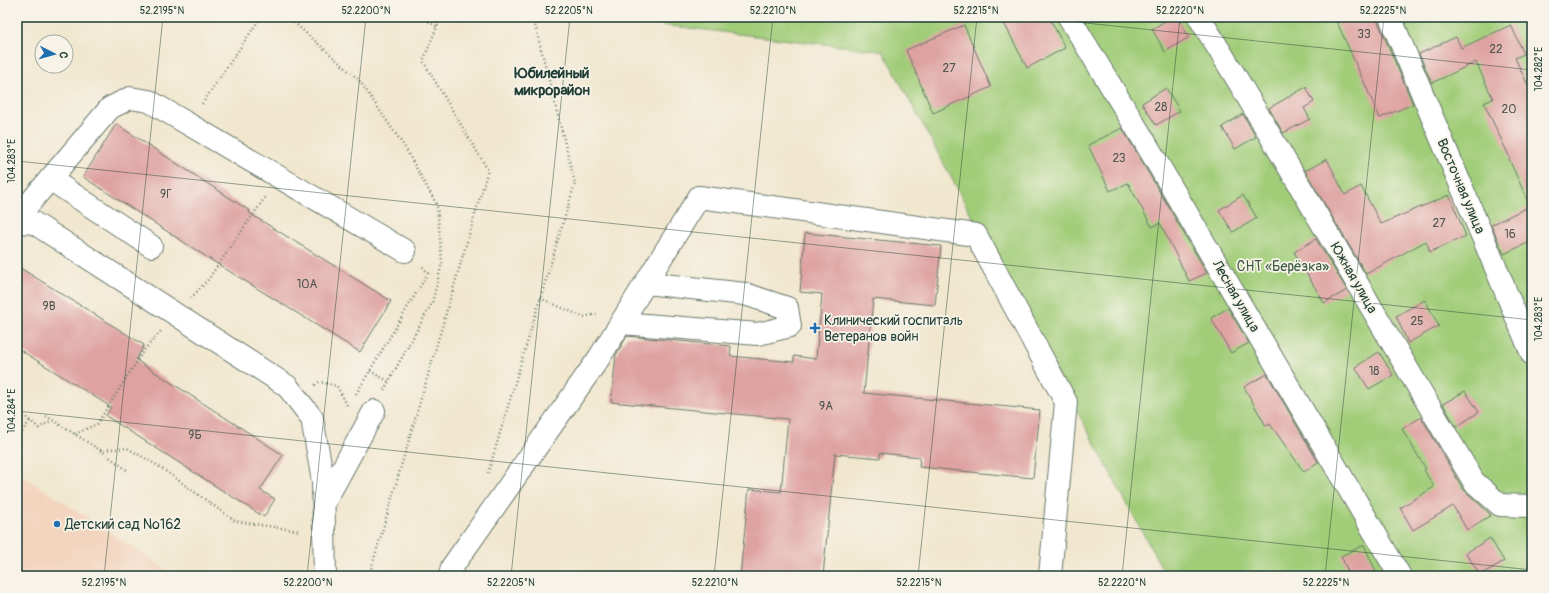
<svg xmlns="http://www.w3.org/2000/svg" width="1549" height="593" viewBox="0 0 1549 593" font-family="Pangolin,sans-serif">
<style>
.built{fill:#f3d4be}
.green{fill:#a1cd79;stroke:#608556}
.building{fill:#dea2a0}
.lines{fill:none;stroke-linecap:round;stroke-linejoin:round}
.minor-casing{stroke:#68786a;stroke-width:24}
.path{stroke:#68786a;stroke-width:2.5;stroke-dasharray:1 3;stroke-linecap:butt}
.minor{stroke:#fff;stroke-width:22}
.ticks{fill:none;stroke:#1f3d34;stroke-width:1;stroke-opacity:0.45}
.poi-dot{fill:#1f6fb2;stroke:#f7f3e8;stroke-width:1.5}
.labels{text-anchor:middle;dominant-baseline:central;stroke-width:3.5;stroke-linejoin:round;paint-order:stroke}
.number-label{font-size:12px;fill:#4f564f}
.street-label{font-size:14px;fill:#1f3d34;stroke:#f7f3e8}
.park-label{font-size:14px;fill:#395a42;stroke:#f7f3e8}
.poi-label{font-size:14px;fill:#1f3d34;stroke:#f7f3e8;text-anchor:start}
.neighbourhood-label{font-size:15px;font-weight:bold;fill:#1f3d34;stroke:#f7f3e8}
.neatline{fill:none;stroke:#1f3d34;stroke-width:1.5}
.ticks-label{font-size:10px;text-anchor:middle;fill:#1f3d34}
</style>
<rect width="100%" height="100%" fill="#f7f3e8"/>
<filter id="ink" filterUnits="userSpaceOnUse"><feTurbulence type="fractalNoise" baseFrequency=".025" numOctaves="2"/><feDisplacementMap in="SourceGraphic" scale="8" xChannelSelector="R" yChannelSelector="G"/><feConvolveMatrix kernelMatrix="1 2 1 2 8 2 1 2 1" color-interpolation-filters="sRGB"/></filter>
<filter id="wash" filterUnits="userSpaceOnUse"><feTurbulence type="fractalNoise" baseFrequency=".012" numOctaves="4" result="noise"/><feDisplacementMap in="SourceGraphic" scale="16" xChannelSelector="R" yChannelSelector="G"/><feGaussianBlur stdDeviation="0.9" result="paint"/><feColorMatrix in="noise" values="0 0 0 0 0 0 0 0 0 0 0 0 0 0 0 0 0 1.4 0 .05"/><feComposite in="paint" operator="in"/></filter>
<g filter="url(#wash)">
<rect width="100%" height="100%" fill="#f1e7cf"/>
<polygon class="built" points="17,472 177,576 17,576"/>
<polygon class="green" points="662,17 1532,17 1532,576 1166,576 883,51 662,25"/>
<g id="blocks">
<g class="building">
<polygon points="1001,17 1049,17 1065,48 1027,68"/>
<polygon points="1172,17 1177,17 1189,37 1165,52 1152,29"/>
<polygon points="1347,17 1378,17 1378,22 1413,104 1380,118 1337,22"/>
<polygon points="964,25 991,87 933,113 906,50"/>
<polygon points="1511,25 1524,54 1515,58 1532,94 1532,241 1504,254 1491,225 1530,206 1509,159 1510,158 1484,103 1493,99 1476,62 1432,83 1419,54 1456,37 1461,48"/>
<polygon points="1306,87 1314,102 1304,108 1310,119 1283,133 1269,108"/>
<polygon points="1166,88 1180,111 1156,125 1142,103"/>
<polygon points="1243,114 1256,137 1235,149 1222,127"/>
<polygon points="116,124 250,211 249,213 391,301 360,352 216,263 83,177"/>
<polygon points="1122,128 1134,148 1207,273 1189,281 1160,223 1152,227 1128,183 1110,191 1088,145"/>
<polygon points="1327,159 1345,195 1361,186 1381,224 1449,195 1466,236 1430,252 1426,241 1366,274 1305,171"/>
<polygon points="1243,195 1257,218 1233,232 1219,210"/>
<polygon points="805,233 941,246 935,305 873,299 864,393 1040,410 1033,478 919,467 920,457 880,453 880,458 835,454 823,576 740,576 749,489 781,492 788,419 611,402 616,355 627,336 731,346 730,356 794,362 794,356 816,359 822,294 800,292"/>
<polygon points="1316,239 1347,290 1324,303 1294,252"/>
<polygon points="17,266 144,345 136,360 283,455 260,490 275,499 264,517 106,416 111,407 17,348"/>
<polygon points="1425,300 1439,326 1408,343 1396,316"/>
<polygon points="1228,308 1249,343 1231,353 1211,318"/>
<polygon points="1379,352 1393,375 1369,389 1355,367"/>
<polygon points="1267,374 1318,462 1304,472 1270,424 1266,426 1244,387"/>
<polygon points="1465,391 1479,412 1456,427 1443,404"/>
<polygon points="1421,417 1463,489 1491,515 1467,530 1453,506 1413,530 1400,508 1434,487 1424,470 1426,469 1402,429"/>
<polygon points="1490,538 1504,561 1480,575 1466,553"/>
<polygon points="1364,545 1378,576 1350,576 1341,556"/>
</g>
</g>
</g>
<g filter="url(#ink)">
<use href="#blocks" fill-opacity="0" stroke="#68786a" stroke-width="1"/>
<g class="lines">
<defs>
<g id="minor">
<polyline points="1069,17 1145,142 1400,576"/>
<polyline points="1199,17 1237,79 1474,482 1500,505 1532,506"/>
<polyline points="1390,17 1532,354"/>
<polyline points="50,179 151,246"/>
<polyline points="17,218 110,108 130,98 149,101 405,251"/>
<polyline points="17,222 34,223 287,386 312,418 323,481 325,576"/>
<polyline points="621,323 758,334 790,326 787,308 745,294 646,283"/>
<polyline points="324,503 374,411"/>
<polyline points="450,576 452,567 599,358 699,197 976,235 1066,402 1050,576"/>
</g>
</defs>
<use href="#minor" class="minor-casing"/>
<g class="path">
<polyline points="288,17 359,80 404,146 437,205 442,263 432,303 384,390"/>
<polyline points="422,17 437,27"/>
<polyline points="202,104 261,17"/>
<polyline points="191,298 207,281 266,196"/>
<polyline points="540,298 583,317 598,314"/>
<polyline points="370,371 388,381"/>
<polyline points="315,385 319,382 337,386 348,407"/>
<polyline points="356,394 428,273 422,266"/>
<polyline points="23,415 39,428 52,420"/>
<polyline points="46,416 100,450 128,471"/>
<polyline points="75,434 97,424 144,350 161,331"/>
<polyline points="17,438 30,421"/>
<polyline points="100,450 127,448 157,465 235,521 300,531"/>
<polyline points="488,473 575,183 533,17"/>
<polyline points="369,576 488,170 423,61 441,17"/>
</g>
<use href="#minor" class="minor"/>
</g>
</g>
<path class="ticks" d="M1029,17L1532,70M17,161L1532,320M17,411L1532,570M104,576L163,17M307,576L366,17M511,576L570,17M714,576L773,17M918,576L977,17M1122,576L1180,17M1325,576L1384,17M1529,576L1532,545"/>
<g class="poi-dot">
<path d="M813 322h4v4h4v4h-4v4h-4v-4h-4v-4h4z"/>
<circle cx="57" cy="524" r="4"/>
</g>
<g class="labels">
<g class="number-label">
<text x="1364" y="34">33</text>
<text x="1496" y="49">22</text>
<text x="949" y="68">27</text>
<text x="1161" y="107">28</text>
<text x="1509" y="109">20</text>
<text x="1119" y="158">23</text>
<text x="166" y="194">9Г</text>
<text x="1439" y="223">27</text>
<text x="1510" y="234">16</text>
<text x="307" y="284">10А</text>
<text x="49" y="306">9В</text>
<text x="1417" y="321">25</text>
<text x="1374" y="371">18</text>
<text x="826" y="406">9А</text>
<text x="195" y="435">9Б</text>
</g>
<g class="street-label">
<text transform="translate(1461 186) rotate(67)">Восточная улица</text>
<text transform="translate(1354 278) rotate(60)">Южная улица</text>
<text transform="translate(1236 296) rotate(60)">Лесная улица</text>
</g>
<g class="park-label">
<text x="1283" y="266">СНТ «Берёзка»</text>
</g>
<g class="poi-label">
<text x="824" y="320">Клинический госпиталь<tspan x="824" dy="16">Ветеранов войн</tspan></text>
<text x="65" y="524">Детский сад №162</text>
</g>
<g class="neighbourhood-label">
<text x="552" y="73">Юбилейный<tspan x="552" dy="17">микрорайон</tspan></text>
</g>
</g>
<rect width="1549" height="593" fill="none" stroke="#f7f3e8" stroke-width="44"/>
<g transform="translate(54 54) rotate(96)"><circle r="19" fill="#f7f3e8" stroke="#a1aaa0"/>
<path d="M0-3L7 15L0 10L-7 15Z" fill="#1f6fb2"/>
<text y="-6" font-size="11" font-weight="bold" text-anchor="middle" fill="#1f3d34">С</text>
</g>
<rect x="22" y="22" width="1505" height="549" class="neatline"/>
<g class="ticks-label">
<text x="162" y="14">52.2195°N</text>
<text x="366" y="14">52.2200°N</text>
<text x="569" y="14">52.2205°N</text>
<text x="773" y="14">52.2210°N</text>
<text x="976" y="14">52.2215°N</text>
<text x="1180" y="14">52.2220°N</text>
<text x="1383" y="14">52.2225°N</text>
<text transform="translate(1538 69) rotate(-90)" y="4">104.282°E</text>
<text transform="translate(11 161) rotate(-90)" y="4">104.283°E</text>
<text transform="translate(1538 319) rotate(-90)" y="4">104.283°E</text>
<text transform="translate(11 411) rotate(-90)" y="4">104.284°E</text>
<text x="104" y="586">52.2195°N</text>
<text x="308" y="586">52.2200°N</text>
<text x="511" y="586">52.2205°N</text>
<text x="715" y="586">52.2210°N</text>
<text x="919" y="586">52.2215°N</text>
<text x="1122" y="586">52.2220°N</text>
<text x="1326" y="586">52.2225°N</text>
</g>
</svg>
